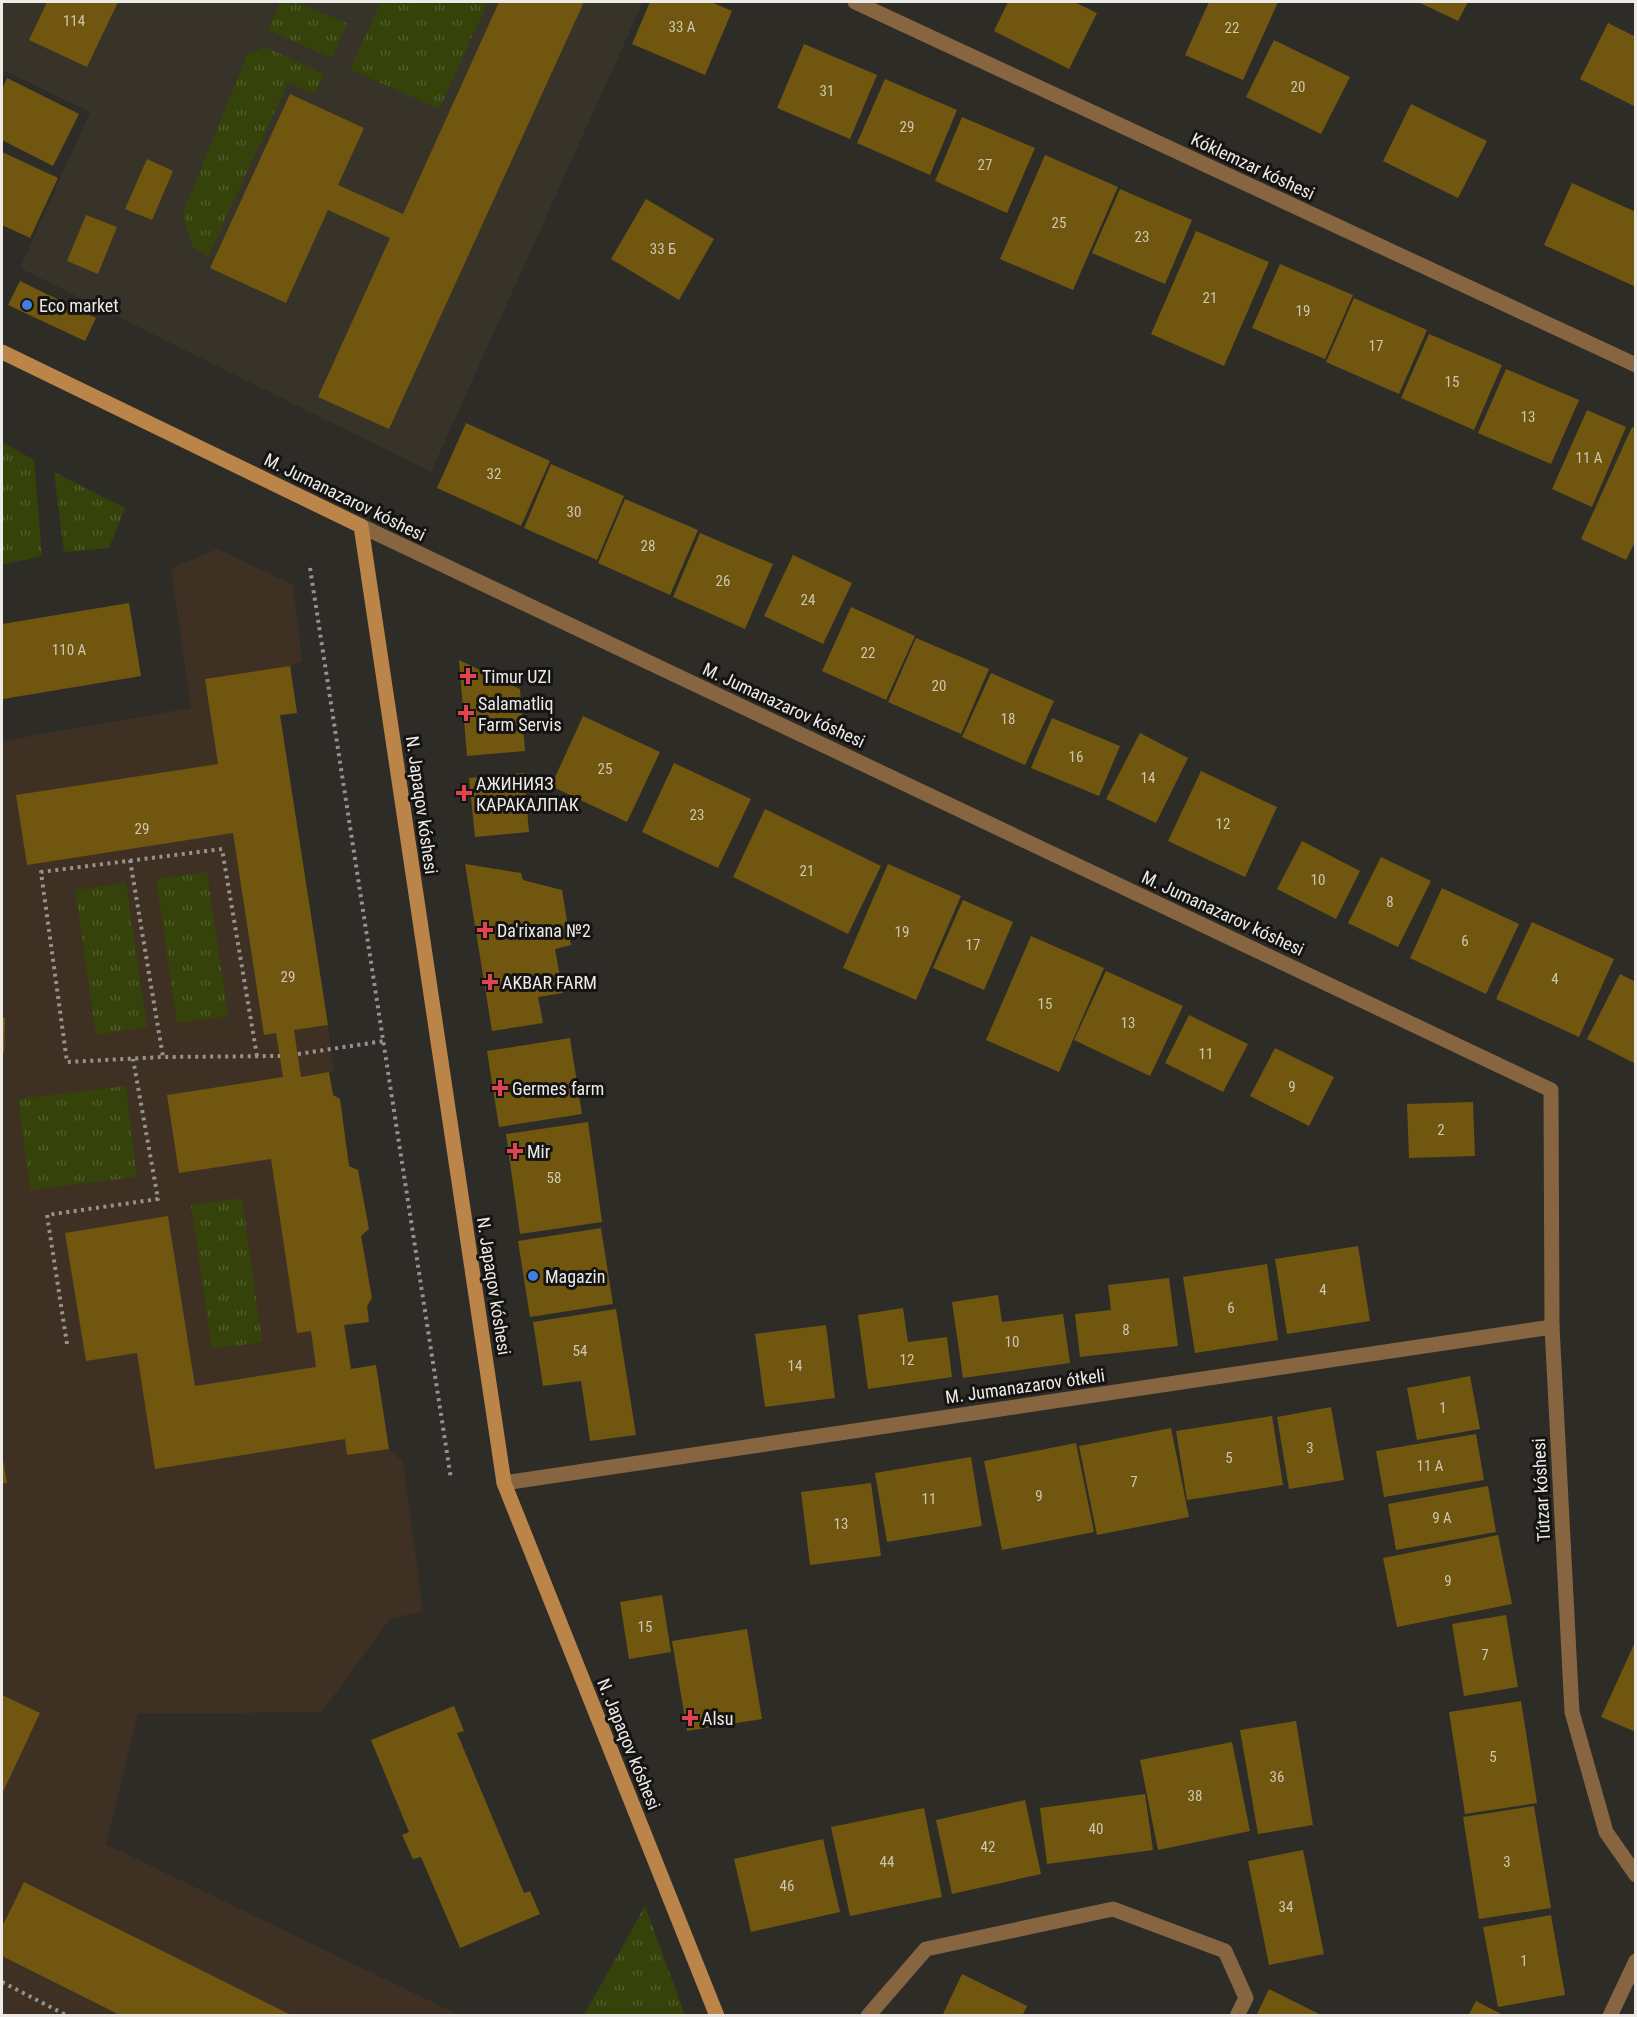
<svg xmlns="http://www.w3.org/2000/svg" width="1637" height="2017" viewBox="0 0 1637 2017" font-family="'Roboto Condensed',sans-serif">
<style>
.built{fill:#373328}
.medical{fill:#3e3023}
.grass{fill:url(#grass-tufts)}
.building{fill:#70560f}
.lines{fill:none;stroke-linecap:round;stroke-linejoin:round}
.path{stroke:#95938f;stroke-width:4;stroke-dasharray:3 4.5;stroke-linecap:butt}
.street{stroke:#876541;stroke-width:15}
.secondary{stroke:#bb8449;stroke-width:15}
.shop-dot{fill:#3f7fe0;stroke:#151412;stroke-width:2}
.health-dot{fill:#e0444e;stroke:#151412;stroke-width:2}
.labels{text-anchor:middle;dominant-baseline:central;stroke-width:6;stroke-linejoin:round;paint-order:stroke}
.number-label{font-size:15px;fill:#cdc6b2}
.street-label{font-size:18px;fill:#ecebe8;stroke:#151412}
.poi-label{font-size:18px;fill:#ecebe8;stroke:#151412;text-anchor:start}
</style>
<defs>
<pattern id="grass-tufts" width="24" height="20" patternUnits="userSpaceOnUse" patternTransform="scale(1.5)"><rect width="24" height="20" fill="#35420a"/><path d="M3 7l-1-3M5 7V3M7 7l1-3M15 17l-1-3M17 17v-4M19 17l1-3" fill="none" stroke="#525d2e"/></pattern>
</defs>
<rect width="100%" height="100%" fill="#2e2c27"/>
<polygon class="built" points="2,2 643,2 431,472 20,268 90,112 5,71 2,78"/>
<polygon class="medical" points="218,549 293,585 302,661 290,666 297,713 280,716 328,1025 334,1072 329,1072 333,1095 340,1099 349,1166 369,1229 361,1236 372,1298 367,1306 369,1322 345,1326 351,1369 376,1365 389,1449 403,1462 423,1611 390,1619 322,1712 138,1714 106,1844 459,2015 2,2016 2,741 191,708 171,568"/>
<g class="grass">
<polygon points="280,2 295,2 347,23 332,58 268,30"/>
<polygon points="381,2 488,2 439,109 350,69"/>
<polygon points="265,47 324,74 315,94 288,83 208,257 192,246 183,213 247,55"/>
<polygon points="2,442 34,460 42,556 2,565"/>
<polygon points="54,472 125,508 109,548 64,552"/>
<polygon points="207,872 228,1016 177,1023 156,879"/>
<polygon points="126,883 147,1027 96,1035 75,890"/>
<polygon points="126,1086 137,1177 30,1190 18,1099"/>
<polygon points="242,1198 262,1342 212,1349 191,1205"/>
<polygon points="645,1906 685,2015 584,2015"/>
</g>
<g class="building">
<polygon points="47,2 118,2 87,67 29,40"/>
<polygon points="499,2 584,2 389,429 318,397 390,238 328,210 286,303 210,268 290,94 364,128 338,185 403,214"/>
<polygon points="650,2 711,2 732,11 705,75 632,44"/>
<polygon points="1008,2 1074,2 1097,13 1069,69 994,31"/>
<polygon points="1209,2 1278,2 1243,80 1185,55"/>
<polygon points="1418,2 1468,2 1458,21"/>
<polygon points="1608,23 1636,37 1636,107 1580,79"/>
<polygon points="1274,40 1350,77 1321,134 1246,97"/>
<polygon points="804,44 877,75 850,139 777,108"/>
<polygon points="7,78 79,114 53,166 2,140 2,90"/>
<polygon points="885,79 957,110 930,175 857,143"/>
<polygon points="1411,104 1487,141 1458,198 1383,161"/>
<polygon points="962,117 1035,148 1007,213 935,181"/>
<polygon points="2,152 58,178 30,238 2,225"/>
<polygon points="1045,155 1118,187 1073,290 1000,259"/>
<polygon points="147,159 173,171 152,220 125,209"/>
<polygon points="1572,183 1636,212 1636,287 1544,245"/>
<polygon points="1120,189 1192,220 1165,284 1092,253"/>
<polygon points="646,199 714,239 679,300 611,259"/>
<polygon points="86,215 117,227 98,274 67,261"/>
<polygon points="1196,231 1269,262 1224,366 1151,334"/>
<polygon points="1280,264 1353,295 1325,359 1252,328"/>
<polygon points="20,281 96,318 85,341 8,305"/>
<polygon points="1354,298 1427,330 1399,394 1326,362"/>
<polygon points="1429,334 1502,365 1474,430 1401,398"/>
<polygon points="1506,369 1579,400 1551,464 1478,433"/>
<polygon points="1587,410 1626,427 1592,507 1552,489"/>
<polygon points="466,423 550,461 521,526 437,488"/>
<polygon points="1632,427 1636,429 1636,540 1626,560 1581,539"/>
<polygon points="551,464 624,496 597,560 524,528"/>
<polygon points="625,499 698,530 670,595 598,563"/>
<polygon points="700,533 773,564 745,629 673,597"/>
<polygon points="793,555 852,583 823,644 764,616"/>
<polygon points="129,603 141,676 3,699 2,624"/>
<polygon points="851,607 915,636 886,700 822,671"/>
<polygon points="916,638 989,669 961,734 888,702"/>
<polygon points="459,660 520,689 525,751 467,756"/>
<polygon points="290,666 297,713 280,715 328,1025 294,1030 301,1077 329,1072 333,1095 340,1099 349,1166 358,1170 369,1229 361,1236 372,1298 367,1306 369,1322 344,1325 351,1369 376,1365 389,1449 347,1455 345,1439 155,1469 137,1353 86,1361 65,1233 168,1216 195,1386 316,1367 311,1331 297,1333 271,1159 179,1173 167,1095 283,1077 276,1033 264,1035 233,833 27,865 16,795 218,764 205,679"/>
<polygon points="991,673 1054,701 1025,765 962,737"/>
<polygon points="583,716 660,752 627,822 551,786"/>
<polygon points="1052,718 1120,746 1099,796 1031,768"/>
<polygon points="1140,733 1188,758 1156,823 1106,799"/>
<polygon points="674,763 751,799 718,868 642,832"/>
<polygon points="1201,771 1277,807 1245,877 1168,841"/>
<polygon points="524,773 529,832 475,837 469,778"/>
<polygon points="765,809 881,866 848,934 733,877"/>
<polygon points="1302,841 1360,871 1336,919 1277,889"/>
<polygon points="1381,857 1431,881 1398,947 1348,923"/>
<polygon points="465,864 521,873 523,880 562,890 571,945 555,949 563,993 538,997 543,1023 492,1031"/>
<polygon points="888,864 961,896 916,1000 843,968"/>
<polygon points="1442,888 1519,924 1486,994 1410,958"/>
<polygon points="963,900 1013,922 984,990 933,968"/>
<polygon points="1532,922 1614,959 1579,1037 1496,999"/>
<polygon points="1031,936 1104,968 1059,1072 986,1040"/>
<polygon points="1106,971 1183,1006 1150,1076 1074,1040"/>
<polygon points="1620,974 1636,982 1636,1064 1587,1039"/>
<polygon points="1189,1015 1248,1044 1223,1092 1165,1063"/>
<polygon points="2,1017 5,1018 4,1053 2,1053"/>
<polygon points="570,1038 582,1114 499,1127 487,1051"/>
<polygon points="1275,1048 1334,1077 1309,1126 1250,1096"/>
<polygon points="1473,1102 1475,1156 1409,1158 1407,1104"/>
<polygon points="588,1122 602,1222 520,1234 506,1134"/>
<polygon points="601,1228 613,1304 530,1317 518,1241"/>
<polygon points="1358,1246 1370,1321 1287,1334 1275,1259"/>
<polygon points="1267,1264 1278,1340 1195,1353 1183,1277"/>
<polygon points="1169,1278 1178,1346 1080,1357 1075,1314 1111,1310 1108,1285"/>
<polygon points="998,1295 1002,1322 1063,1314 1070,1363 963,1378 952,1302"/>
<polygon points="903,1308 908,1342 947,1337 952,1377 868,1389 858,1315"/>
<polygon points="616,1309 636,1435 590,1441 581,1381 543,1386 533,1322"/>
<polygon points="826,1325 835,1398 765,1407 755,1334"/>
<polygon points="1470,1376 1480,1429 1417,1440 1407,1388"/>
<polygon points="1331,1407 1344,1480 1289,1489 1277,1417"/>
<polygon points="1272,1416 1283,1485 1187,1500 1176,1431"/>
<polygon points="1171,1428 1189,1517 1097,1535 1079,1446"/>
<polygon points="1476,1434 1484,1480 1384,1497 1376,1451"/>
<polygon points="1076,1443 1094,1532 1002,1550 984,1461"/>
<polygon points="2,1454 7,1483 2,1484"/>
<polygon points="971,1457 982,1526 887,1542 875,1473"/>
<polygon points="871,1483 881,1556 810,1565 801,1492"/>
<polygon points="1488,1486 1496,1532 1396,1550 1388,1504"/>
<polygon points="1498,1535 1512,1604 1397,1627 1383,1558"/>
<polygon points="662,1595 671,1652 629,1659 620,1602"/>
<polygon points="1506,1615 1518,1687 1464,1696 1452,1624"/>
<polygon points="747,1629 762,1719 687,1731 672,1641"/>
<polygon points="1636,1640 1636,1732 1601,1717"/>
<polygon points="2,1695 40,1713 2,1794"/>
<polygon points="1521,1701 1537,1803 1465,1814 1449,1712"/>
<polygon points="454,1706 464,1731 457,1733 524,1893 530,1891 540,1914 460,1948 421,1857 413,1859 402,1835 409,1832 371,1740"/>
<polygon points="1296,1721 1313,1825 1258,1834 1240,1730"/>
<polygon points="1232,1742 1250,1831 1158,1850 1140,1760"/>
<polygon points="1145,1794 1153,1850 1047,1864 1040,1808"/>
<polygon points="1025,1800 1041,1874 952,1894 936,1820"/>
<polygon points="1534,1806 1551,1908 1479,1919 1463,1817"/>
<polygon points="924,1808 942,1897 850,1916 831,1827"/>
<polygon points="823,1839 840,1912 751,1932 734,1859"/>
<polygon points="1303,1850 1324,1954 1269,1965 1248,1861"/>
<polygon points="24,1882 293,2016 122,2016 2,1956 2,1927"/>
<polygon points="1551,1915 1565,1995 1498,2007 1483,1927"/>
<polygon points="962,1974 1027,2006 1022,2016 942,2016"/>
<polygon points="1269,1989 1323,2016 1256,2016"/>
<polygon points="1476,2001 1505,2016 1468,2016"/>
</g>
<g class="lines">
<g class="path">
<polyline points="310,568 451,1479"/>
<polyline points="130,860 163,1057"/>
<polyline points="298,1054 384,1041"/>
<polyline points="257,1056 222,849 41,872 67,1062 163,1057 280,1056"/>
<polyline points="67,1344 47,1215 158,1199 133,1059"/>
<polyline points="2,1982 68,2016"/>
</g>
<g class="street">
<polyline points="855,2 1636,365"/>
<polyline points="361,526 1551,1090 1552,1327 1572,1712 1606,1832 1636,1875"/>
<polyline points="504,1483 1552,1327"/>
<polyline points="868,2016 926,1949 1113,1909 1225,1951 1246,1998 1237,2016"/>
<polyline points="1610,2016 1636,1961"/>
</g>
<polyline class="secondary" points="2,352 361,526 504,1483 717,2016"/>
</g>
<g class="shop-dot">
<circle cx="27" cy="305" r="6"/>
<circle cx="533" cy="1276" r="6"/>
</g>
<g class="health-dot">
<path d="M465 667h6v6h6v6h-6v6h-6v-6h-6v-6h6z"/>
<path d="M463 704h6v6h6v6h-6v6h-6v-6h-6v-6h6z"/>
<path d="M461 784h6v6h6v6h-6v6h-6v-6h-6v-6h6z"/>
<path d="M482 921h6v6h6v6h-6v6h-6v-6h-6v-6h6z"/>
<path d="M487 973h6v6h6v6h-6v6h-6v-6h-6v-6h6z"/>
<path d="M497 1079h6v6h6v6h-6v6h-6v-6h-6v-6h6z"/>
<path d="M512 1142h6v6h6v6h-6v6h-6v-6h-6v-6h6z"/>
<path d="M687 1709h6v6h6v6h-6v6h-6v-6h-6v-6h6z"/>
</g>
<g class="labels">
<g class="number-label">
<text x="74" y="21">114</text>
<text x="682" y="27">33 А</text>
<text x="1232" y="28">22</text>
<text x="1298" y="87">20</text>
<text x="827" y="91">31</text>
<text x="907" y="127">29</text>
<text x="985" y="165">27</text>
<text x="1059" y="223">25</text>
<text x="1142" y="237">23</text>
<text x="663" y="249">33 Б</text>
<text x="1210" y="298">21</text>
<text x="1303" y="311">19</text>
<text x="1376" y="346">17</text>
<text x="1452" y="382">15</text>
<text x="1528" y="417">13</text>
<text x="1589" y="458">11 А</text>
<text x="494" y="474">32</text>
<text x="574" y="512">30</text>
<text x="648" y="546">28</text>
<text x="723" y="581">26</text>
<text x="808" y="600">24</text>
<text x="69" y="650">110 А</text>
<text x="868" y="653">22</text>
<text x="939" y="686">20</text>
<text x="1008" y="719">18</text>
<text x="1076" y="757">16</text>
<text x="605" y="769">25</text>
<text x="1148" y="778">14</text>
<text x="697" y="815">23</text>
<text x="1223" y="824">12</text>
<text x="142" y="829">29</text>
<text x="807" y="871">21</text>
<text x="1318" y="880">10</text>
<text x="1390" y="902">8</text>
<text x="902" y="932">19</text>
<text x="1465" y="941">6</text>
<text x="973" y="945">17</text>
<text x="288" y="977">29</text>
<text x="1555" y="979">4</text>
<text x="1045" y="1004">15</text>
<text x="1128" y="1023">13</text>
<text x="1206" y="1054">11</text>
<text x="1292" y="1087">9</text>
<text x="1441" y="1130">2</text>
<text x="554" y="1178">58</text>
<text x="1323" y="1290">4</text>
<text x="1231" y="1308">6</text>
<text x="1126" y="1330">8</text>
<text x="1012" y="1342">10</text>
<text x="580" y="1351">54</text>
<text x="907" y="1360">12</text>
<text x="795" y="1366">14</text>
<text x="1443" y="1408">1</text>
<text x="1310" y="1448">3</text>
<text x="1229" y="1458">5</text>
<text x="1430" y="1466">11 А</text>
<text x="1134" y="1482">7</text>
<text x="1039" y="1496">9</text>
<text x="929" y="1499">11</text>
<text x="1442" y="1518">9 А</text>
<text x="841" y="1524">13</text>
<text x="1448" y="1581">9</text>
<text x="645" y="1627">15</text>
<text x="1485" y="1655">7</text>
<text x="1493" y="1757">5</text>
<text x="1277" y="1777">36</text>
<text x="1195" y="1796">38</text>
<text x="1096" y="1829">40</text>
<text x="988" y="1847">42</text>
<text x="887" y="1862">44</text>
<text x="1507" y="1862">3</text>
<text x="787" y="1886">46</text>
<text x="1286" y="1907">34</text>
<text x="1524" y="1961">1</text>
</g>
<g class="street-label">
<text transform="translate(1253 166) rotate(25)">Kóklemzar kóshesi</text>
<text transform="translate(345 497) rotate(26)">M. Jumanazarov kóshesi</text>
<text transform="translate(784 705) rotate(25)">M. Jumanazarov kóshesi</text>
<text transform="translate(422 805) rotate(82)">N. Japaqov kóshesi</text>
<text transform="translate(1223 913) rotate(25)">M. Jumanazarov kóshesi</text>
<text transform="translate(494 1286) rotate(81)">N. Japaqov kóshesi</text>
<text transform="translate(1025 1386) rotate(-8)">M. Jumanazarov ótkeli</text>
<text transform="translate(1541 1490) rotate(-93)">Tútzar kóshesi</text>
<text transform="translate(629 1744) rotate(68)">N. Japaqov kóshesi</text>
</g>
<g class="poi-label">
<text x="39" y="305">Eco market</text>
<text x="482" y="676">Timur UZI</text>
<text x="478" y="703">Salamatliq<tspan x="478" dy="21">Farm Servis</tspan></text>
<text x="476" y="783">АЖИНИЯЗ<tspan x="476" dy="21">КАРАКАЛПАК</tspan></text>
<text x="497" y="930">Da'rixana №2</text>
<text x="502" y="982">AKBAR FARM</text>
<text x="512" y="1088">Germes farm</text>
<text x="527" y="1151">Mir</text>
<text x="545" y="1276">Magazin</text>
<text x="702" y="1718">Alsu</text>
</g>
</g>
<rect width="1637" height="2017" fill="none" stroke="#ecebe8" stroke-width="6"/>
</svg>
